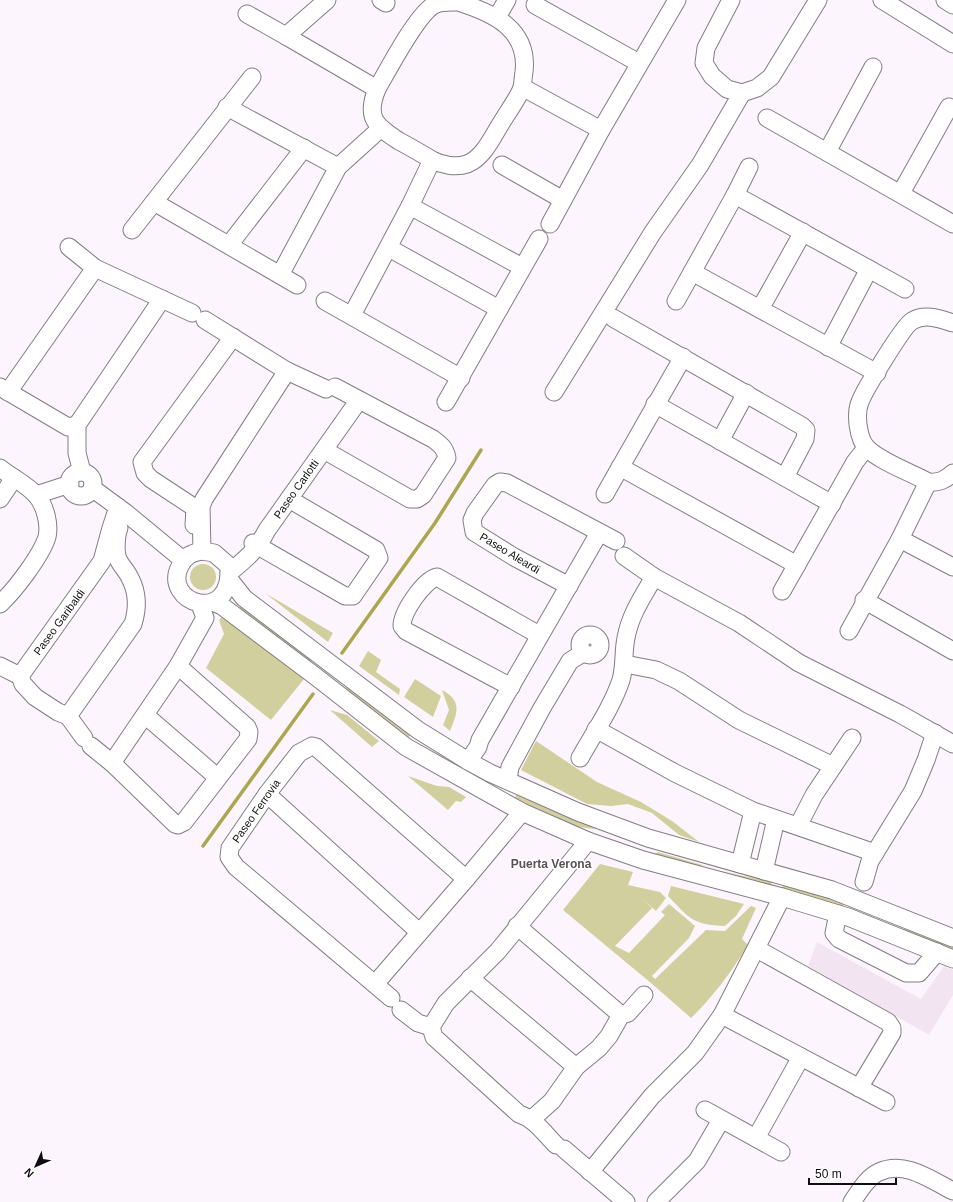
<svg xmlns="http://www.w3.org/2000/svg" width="953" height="1202" viewBox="0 0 953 1202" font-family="Arial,sans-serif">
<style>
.built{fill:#f2e5f1}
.green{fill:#d1cf9d}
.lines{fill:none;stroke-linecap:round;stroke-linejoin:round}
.stream{stroke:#aba64f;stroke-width:3.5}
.minor-casing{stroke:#837c83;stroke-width:19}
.minor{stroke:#fff;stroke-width:17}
.labels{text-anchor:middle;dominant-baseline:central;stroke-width:3;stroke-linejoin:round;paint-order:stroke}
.street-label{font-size:11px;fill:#100d10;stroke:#fff}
.neighbourhood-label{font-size:12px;font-weight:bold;fill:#585157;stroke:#fff}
</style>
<rect width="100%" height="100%" fill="#fdf5fd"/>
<polygon class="built" points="817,942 921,999 944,966 953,970 953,995 929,1035 808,966"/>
<g class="green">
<circle cx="203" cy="577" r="13"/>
<polygon points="265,593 333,633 328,642"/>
<polygon points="243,603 314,658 310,663 238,609"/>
<polygon points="223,616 304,679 271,720 206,668 224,634 219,620"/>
<polygon points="368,651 381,660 376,672 400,689 399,695 359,666"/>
<polygon points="415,679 441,696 433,717 404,697"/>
<polygon points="349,684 415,733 408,737 345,688"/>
<path d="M442,690C463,701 457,714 450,731L443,725L449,710Z"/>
<polygon points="330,710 347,715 379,741 372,747"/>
<polygon points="536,741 597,782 641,802 672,821 699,842 679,835 652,813 628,804 611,806 587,804 521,770"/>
<polygon points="408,776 437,786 449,787 466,797 461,802 456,801 448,810"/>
<polygon points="517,793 596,829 578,827 515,798"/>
<polygon points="658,852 702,865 701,871 650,856"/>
<path d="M600,864L633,872L628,885L660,892L666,898L656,911L640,897L652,908L615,946L629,953L665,915L661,912L669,904L695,926L689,938L652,976L655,979L706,930L725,931L751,906L756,908L742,939L748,945C731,972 714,996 691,1018L651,983L563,910Z"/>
<polygon points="710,869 772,882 770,889 710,874"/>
<polygon points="783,885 845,900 843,908 782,891"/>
<path d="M671,886L744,904L736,916L725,926C693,925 689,918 668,896Z"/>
<polygon points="900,929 920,930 953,946 953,955"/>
</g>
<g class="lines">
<g class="stream">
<polyline points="342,653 435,523 481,450"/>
<polyline points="203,846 313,694"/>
</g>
<defs>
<g id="minor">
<polyline points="381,0 386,3"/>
<polyline points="731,0 706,48 704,63 712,76 727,89 742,93 757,88 771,77 818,0"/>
<polyline points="882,0 953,44"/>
<polyline points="945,0 953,5"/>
<path d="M458,2C493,13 529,29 524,72C523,77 523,83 522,88C517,100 507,113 500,125C492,138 483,158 467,164C456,168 442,165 432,160C421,153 410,147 399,141C376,126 365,118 377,89C388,70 417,14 434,5C441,1 450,2 458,2Z"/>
<polyline points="535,5 639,63"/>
<polyline points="247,14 286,36 327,0"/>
<polyline points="497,17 507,0"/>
<polyline points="286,36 377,89"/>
<polyline points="522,87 601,130"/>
<polyline points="227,107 338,167"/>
<polyline points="767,118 953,224"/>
<polyline points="827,152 873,67"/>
<polyline points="502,165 563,200"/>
<polyline points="749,167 735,195 905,289"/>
<polyline points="901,193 949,107"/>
<polyline points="154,202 297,285"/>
<polyline points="410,206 522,267"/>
<polyline points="550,224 601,130 677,0"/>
<polyline points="132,230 252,77"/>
<polyline points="229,245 304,148"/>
<polyline points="69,247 95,268 192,313"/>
<polyline points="389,248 499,309"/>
<polyline points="692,272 877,373"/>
<polyline points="280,275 338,167 380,129"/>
<polyline points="325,301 461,378"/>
<polyline points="676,301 735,195"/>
<polyline points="760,309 803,232"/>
<polyline points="352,315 410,206 432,160"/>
<polyline points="613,318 802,426 806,430 805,439 785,477"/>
<path d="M953,323C940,319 925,313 912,321C903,326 864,391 860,402C855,414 858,439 867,448C879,461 912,473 928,482C939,483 945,480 953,473"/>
<polyline points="828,347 869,269"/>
<polyline points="287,371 326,389"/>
<polyline points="0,387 68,427 77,425"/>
<polyline points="8,392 95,268"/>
<polyline points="554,392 653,232 700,165 742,93"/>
<polyline points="446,402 539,239"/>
<polyline points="655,404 832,504"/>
<polyline points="720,441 746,393"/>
<path d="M324,450L410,499H417L423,495L447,458C445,448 441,445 433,439L335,387"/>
<polyline points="620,467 797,565"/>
<path d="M0,468C11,477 28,485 37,496C45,506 50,524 47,537C41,556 15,590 0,604"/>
<polyline points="82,472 77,453 77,425 162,299"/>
<circle cx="81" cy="484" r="12"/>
<polyline points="92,488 126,513 183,560"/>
<polyline points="605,494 683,357"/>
<polyline points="36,495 70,484"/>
<polyline points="0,499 14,478"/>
<polyline points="194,525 195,508 151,479 145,473 142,462 233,337"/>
<polyline points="900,539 953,567"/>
<polyline points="253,543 345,596 353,596 379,558 376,550 289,499"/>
<polyline points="202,551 201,507 204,499 287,371 205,320"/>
<path d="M202,551L214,553L229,566C233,627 161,603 180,566C185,556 191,553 202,551Z"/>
<polyline points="624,556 654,577 739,623 799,663 900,714 953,744"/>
<path d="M229,573C247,558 256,551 267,530L359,400"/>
<polyline points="229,579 244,598 418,730 468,761 490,773 578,812 648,838 832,890 953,938"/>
<polyline points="569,586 514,557 474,532 472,520 475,513 495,485 500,482 507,483 616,541"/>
<polyline points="782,591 855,462 866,448"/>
<polyline points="864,600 953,651"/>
<polyline points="213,602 222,606 315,676 406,747 522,812 588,841 643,860 782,897 848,917 953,959"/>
<polyline points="849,631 900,539 928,482"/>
<circle cx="590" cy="645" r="10"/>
<polyline points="625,664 656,670 679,681 739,720 833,766"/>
<polyline points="0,666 20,676"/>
<path d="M511,687L406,631L402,626C402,612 424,580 437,577L539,635"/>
<polyline points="145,715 217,777"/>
<path d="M68,716L133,624C138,608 138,593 130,578C127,571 121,566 118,559C115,552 116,535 119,528"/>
<polyline points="596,729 675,773 753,811 875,853"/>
<polyline points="84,738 68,716 58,712 35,697 23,684 20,676 102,561 111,528 118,507"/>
<polyline points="91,746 112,763 175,824 178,825 184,822 248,739 249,732 247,727 178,666"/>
<path d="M580,758C594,733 612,707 621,680C625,666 623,652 626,638C630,615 643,596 654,577"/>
<polyline points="468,761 478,747 480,740 599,533"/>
<polyline points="112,763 178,666 205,618 200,604"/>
<polyline points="508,780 510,767 542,708 570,661 583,653"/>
<polyline points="267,794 419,932"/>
<polyline points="798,826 814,795 852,738"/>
<polyline points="740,864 753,811"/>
<polyline points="764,871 776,819"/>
<polyline points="864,882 870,861 913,791 926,760 935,733"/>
<polyline points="838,914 834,933 839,939 906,973 919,973 937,952"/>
<polyline points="517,926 621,1015"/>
<polyline points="757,949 888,1022 892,1028 892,1033 859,1088"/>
<polyline points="470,978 576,1067"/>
<polyline points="375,984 466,879 522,812"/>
<polyline points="391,998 236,867 229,857 230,848 267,794 299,753 312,746 316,747 466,879"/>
<polyline points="401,1010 418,1023 431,1027"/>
<polyline points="722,1015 886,1102"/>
<polyline points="431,1027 446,1003 498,951 588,841"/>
<path d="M431,1027L434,1037L519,1114C535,1119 544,1133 556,1145"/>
<polyline points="705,1110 781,1152"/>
<polyline points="532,1119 552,1101 576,1067 599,1048 609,1036 621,1015 628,1013 644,995"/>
<polyline points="756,1138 801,1057"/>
<polyline points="564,1149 626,1202"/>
<polyline points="590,1172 652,1096 695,1053 722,1015 782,897"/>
<polyline points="656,1202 697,1161 721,1120"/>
<path d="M852,1202C859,1192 867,1177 879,1172C905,1160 931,1180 953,1191"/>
</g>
</defs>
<use href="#minor" class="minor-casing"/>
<use href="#minor" class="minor"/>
</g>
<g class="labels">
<g class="street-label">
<text transform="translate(296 489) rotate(-55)">Paseo Carlotti</text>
<text transform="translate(510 553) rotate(31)">Paseo Aleardi</text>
<text transform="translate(59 622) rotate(-54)">Paseo Garibaldi</text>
<text transform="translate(256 811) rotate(-55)">Paseo Ferrovia</text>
</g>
<g class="neighbourhood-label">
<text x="551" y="864">Puerta Verona</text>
</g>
</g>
<g transform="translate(36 1166) rotate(225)" stroke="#ffffff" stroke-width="3" paint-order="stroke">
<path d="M0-3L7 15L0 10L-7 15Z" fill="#100d10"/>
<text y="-6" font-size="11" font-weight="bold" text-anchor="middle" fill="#100d10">N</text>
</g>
<path d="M809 1178v6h87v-6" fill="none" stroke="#100d10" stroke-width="2"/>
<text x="815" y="1178" font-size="12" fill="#100d10" stroke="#ffffff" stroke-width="3" paint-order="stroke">50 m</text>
</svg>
